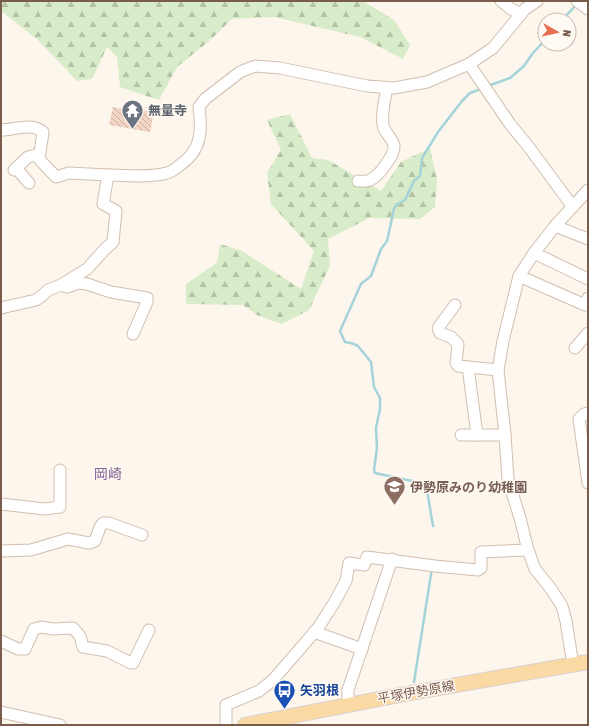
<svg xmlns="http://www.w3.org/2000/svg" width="589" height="726" viewBox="0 0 589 726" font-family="'Asap Condensed','Noto Sans JP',sans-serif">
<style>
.forest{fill:url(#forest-firs)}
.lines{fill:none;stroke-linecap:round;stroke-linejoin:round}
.stream{stroke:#a5d3da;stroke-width:2.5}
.building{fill:url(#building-back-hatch)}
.minor-casing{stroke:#d1beb0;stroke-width:13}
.major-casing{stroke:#dad1cd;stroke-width:16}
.minor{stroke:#fff;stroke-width:11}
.major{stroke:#fbd9a5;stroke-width:14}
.labels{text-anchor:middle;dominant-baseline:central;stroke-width:3;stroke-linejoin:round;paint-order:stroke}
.worship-label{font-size:13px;font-weight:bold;fill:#5b616d;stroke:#fffaf3;text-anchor:start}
.education-label{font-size:13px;font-weight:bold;fill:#785e54;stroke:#fffaf3;text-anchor:start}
.transit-label{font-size:13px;font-weight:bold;fill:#164399;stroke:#fffaf3;text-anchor:start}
.street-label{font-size:13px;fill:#7a5c4d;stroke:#fffaf3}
.neighbourhood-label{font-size:14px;fill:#846695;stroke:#fffaf3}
</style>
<defs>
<pattern id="forest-firs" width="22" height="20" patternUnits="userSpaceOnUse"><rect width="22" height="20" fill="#d8ecc9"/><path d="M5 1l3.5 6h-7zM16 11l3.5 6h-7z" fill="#b4c2a5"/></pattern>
<pattern id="building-back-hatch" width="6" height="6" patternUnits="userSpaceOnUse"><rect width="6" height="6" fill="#f3d5c3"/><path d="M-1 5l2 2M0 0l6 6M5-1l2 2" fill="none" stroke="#cab0a1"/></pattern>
</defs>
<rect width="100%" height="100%" fill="#fdf6ec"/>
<g class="forest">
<polygon points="1,1 363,1 394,20 410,45 403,59 360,37 274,17 232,19 208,42 177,67 159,100 120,87 117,57 107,47 92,79 77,81 38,40 1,11"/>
<polygon points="290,114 312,158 328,160 381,191 401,162 430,148 437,180 435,207 420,219 369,218 328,239 330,266 309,310 282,324 257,315 243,305 186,304 186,284 217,263 220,244 242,251 301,289 314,251 271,204 267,173 281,150 267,120"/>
</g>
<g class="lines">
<g class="stream">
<polyline points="562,20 577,4"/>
<polyline points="488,86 510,78 524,66 533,53 545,40"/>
<polyline points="433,526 426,484 375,473 374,470 377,448 376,428 380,409 380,398 374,387 371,362 358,346 351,343 345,342 340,331 361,284 371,276 381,249 387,241 394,209 397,204 405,200 414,181 420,176 422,158 438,132 462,101 470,93 481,89"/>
<polyline points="414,682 432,568"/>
</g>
</g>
<polygon class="building" points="113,107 141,113 142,110 154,112 150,132 109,125"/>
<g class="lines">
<defs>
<g id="minor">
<polyline points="501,1 511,9 521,14"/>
<polyline points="577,1 588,9"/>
<polyline points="469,64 510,124 528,146 573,207"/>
<path d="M1,130C15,130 31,122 43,132L39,159L56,177L69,173L108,175"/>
<polyline points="16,168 29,183"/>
<polyline points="14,170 28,157 39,154"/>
<path d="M358,181C362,181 367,182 370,180C378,177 395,155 394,146C393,138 384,133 383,125C381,113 385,99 387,88"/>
<polyline points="555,226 588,239"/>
<polyline points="534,253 588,279"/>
<polyline points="519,276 585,305 588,298"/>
<polyline points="63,286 67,287 79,283 87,284 111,292 147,298 147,302 133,334"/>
<polyline points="455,305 438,328 440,333 451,337 458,344 456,363 458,366 498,370"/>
<path d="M1,308L36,300L43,295L48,290L61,285L87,269L105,249L113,242L116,211L103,204L108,175C127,175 149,178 167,173C172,172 176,168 180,165C202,150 202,131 199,107L205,99L240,72L255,66L280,68L367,86L394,88L427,82L469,64L493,48L525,9L537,1"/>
<polyline points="575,348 588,333"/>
<polyline points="468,367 477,435"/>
<polyline points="588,413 584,414 579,419 588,483"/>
<polyline points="461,435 505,435"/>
<polyline points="1,504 45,509 60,507 60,470"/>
<polyline points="1,551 31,550 68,539 89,543 95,541 100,527 103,523 109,523 142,535"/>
<polyline points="314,632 362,649"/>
<polyline points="1,641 18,649 25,649 34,629 41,627 53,629 73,628 80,636 83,647 107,651 131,663 133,663 149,630"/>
<polyline points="573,665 566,621 562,606 551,589 535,569 528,550 520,518 508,479 505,435 498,370 503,341 519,276 534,253 555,226 588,190"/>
<polyline points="348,705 348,690 392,559"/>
<polyline points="1,712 60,725"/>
<polyline points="226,725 226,705 259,691 273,680 318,628 334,603 346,581 349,563 364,565 367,557 435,566 478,570 481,568 481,552 528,550"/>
</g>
<polyline id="major" points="245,725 405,694 588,662"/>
</defs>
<use href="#minor" class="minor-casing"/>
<use href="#major" class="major-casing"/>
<use href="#minor" class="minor"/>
<use href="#major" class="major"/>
</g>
<defs>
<symbol id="temple-pin" viewBox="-11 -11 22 30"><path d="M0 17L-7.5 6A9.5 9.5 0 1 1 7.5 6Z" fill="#6b7280" stroke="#fffaf3"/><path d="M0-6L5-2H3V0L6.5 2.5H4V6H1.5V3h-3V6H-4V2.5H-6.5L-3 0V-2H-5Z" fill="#fff"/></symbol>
<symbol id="school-pin" viewBox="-11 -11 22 30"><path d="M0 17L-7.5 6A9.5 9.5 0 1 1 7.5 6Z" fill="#8d6e63" stroke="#fffaf3"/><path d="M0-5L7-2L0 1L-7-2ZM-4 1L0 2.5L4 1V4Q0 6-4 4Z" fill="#fff"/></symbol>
<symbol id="bus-pin" viewBox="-11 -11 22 30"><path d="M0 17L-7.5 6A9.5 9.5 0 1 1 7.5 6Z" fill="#1a4fb4" stroke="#fffaf3"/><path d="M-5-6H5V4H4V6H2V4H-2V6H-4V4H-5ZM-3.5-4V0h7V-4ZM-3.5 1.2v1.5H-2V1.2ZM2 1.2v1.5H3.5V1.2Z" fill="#fff"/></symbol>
</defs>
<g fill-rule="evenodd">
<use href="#temple-pin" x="120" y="98" width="25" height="34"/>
<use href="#school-pin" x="382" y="474" width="25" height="34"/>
<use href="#bus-pin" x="272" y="678" width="25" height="34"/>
</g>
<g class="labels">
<g class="worship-label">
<text x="148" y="110">無量寺</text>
</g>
<g class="education-label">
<text x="410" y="487">伊勢原みのり幼稚園</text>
</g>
<g class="transit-label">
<text x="300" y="690">矢羽根</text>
</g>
<g class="street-label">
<text transform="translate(416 692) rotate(-10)">平塚伊勢原線</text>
</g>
<g class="neighbourhood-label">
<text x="108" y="474">岡崎</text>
</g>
</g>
<rect width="589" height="726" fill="none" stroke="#7a5c4d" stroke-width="4"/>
<g transform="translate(557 32) rotate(98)"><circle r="19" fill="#fffaf3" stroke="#cabbb1"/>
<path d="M0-3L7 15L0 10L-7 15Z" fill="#e76f51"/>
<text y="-6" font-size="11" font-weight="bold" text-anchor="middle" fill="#7a5c4d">N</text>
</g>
</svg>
